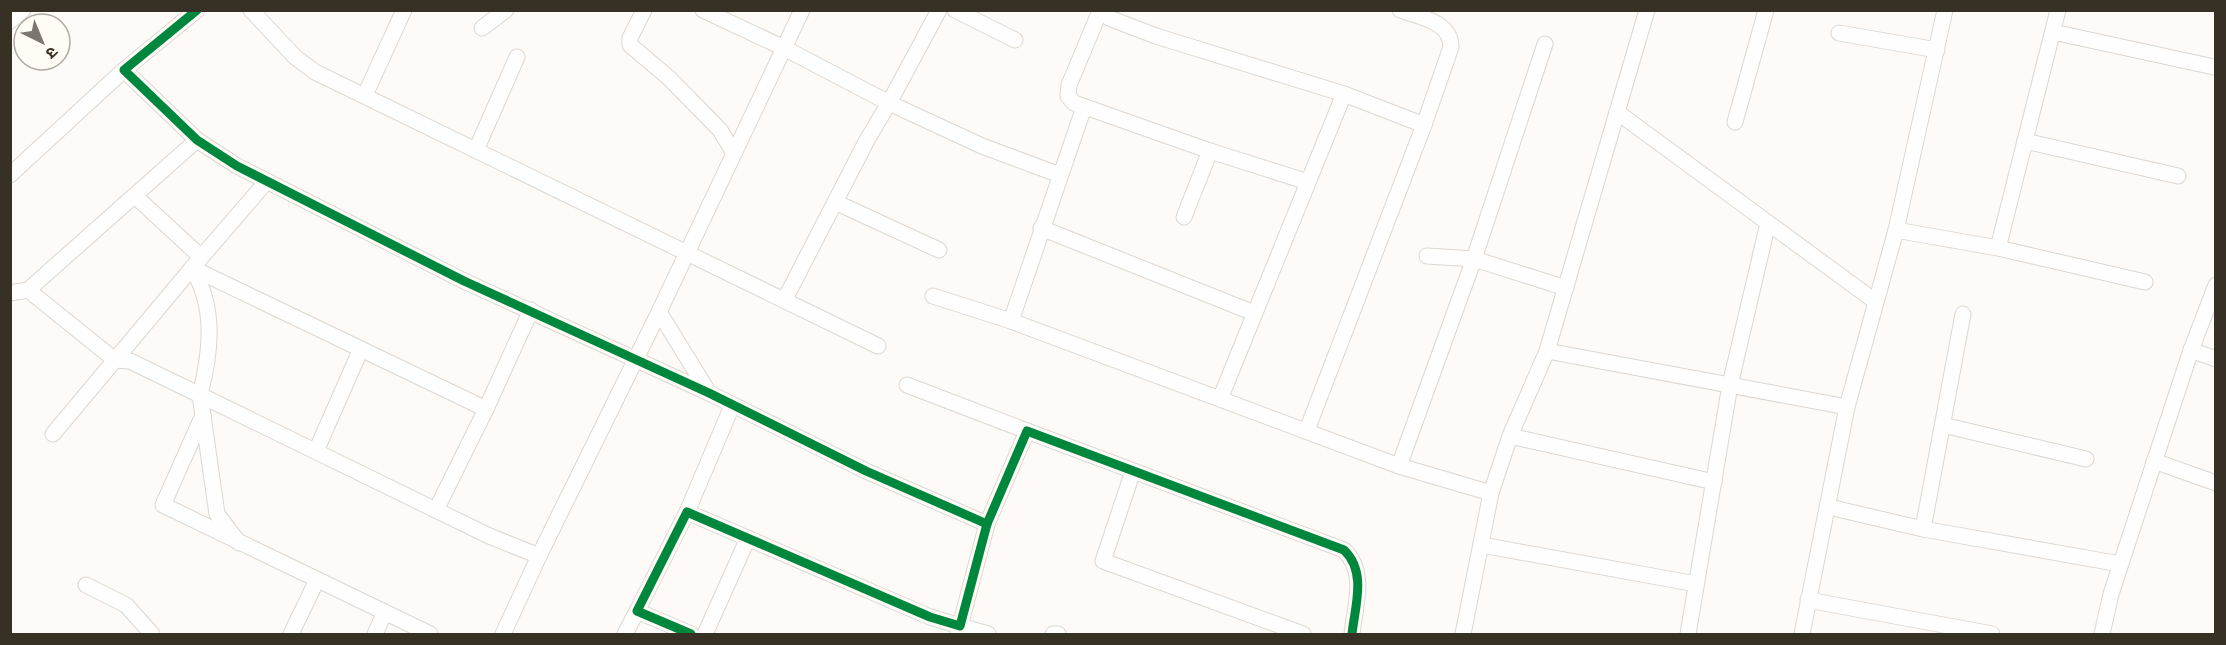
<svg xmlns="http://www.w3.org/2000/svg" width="2226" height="645" viewBox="0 0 2226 645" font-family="'IBM Plex Sans','Noto Sans Devanagari',sans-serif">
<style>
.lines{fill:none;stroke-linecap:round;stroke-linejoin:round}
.street-casing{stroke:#dcd7d0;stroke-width:17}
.street{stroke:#fffefe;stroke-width:15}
.cycleway-casing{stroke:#fffbf5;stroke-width:13}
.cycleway{stroke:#00873e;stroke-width:9}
</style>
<rect width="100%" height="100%" fill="#fdfaf7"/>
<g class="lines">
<defs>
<g id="street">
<polyline points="197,10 124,70 197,140 237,166 464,281 709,393 866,471 987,524"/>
<polyline points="251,10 295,57 315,72 878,346"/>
<polyline points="644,10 630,38 630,45 669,78 720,130 734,153"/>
<polyline points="703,10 784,48 889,103 867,140 785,299"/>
<polyline points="939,10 889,103 982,146 1060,175"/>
<polyline points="955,10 1015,40"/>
<polyline points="1100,10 1109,18 1156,36 1344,94"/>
<polyline points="1100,11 1069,85 1068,96 1074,103 1210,151 1308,182"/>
<polyline points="10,21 23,10"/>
<polyline points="482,28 506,10"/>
<polyline points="2053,32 2214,67"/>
<polyline points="1839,33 1937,50"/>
<polyline points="365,95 404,10"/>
<polyline points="1084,107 1011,321 1399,466 1491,493"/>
<polyline points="1617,112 1876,302"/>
<polyline points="1735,122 1766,10"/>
<polyline points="197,140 28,290 115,360 130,361 200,395 217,514 239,543"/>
<polyline points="2025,141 2178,176"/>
<polyline points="476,150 517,57"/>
<polyline points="10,175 124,70"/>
<path d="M267,181L192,268C216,308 211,351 200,395L487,535L539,556L503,634"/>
<polyline points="135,196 201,257"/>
<polyline points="835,202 939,250"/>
<polyline points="1184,217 1210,151"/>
<polyline points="1041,228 1254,313"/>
<polyline points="1896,230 1945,10"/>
<polyline points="1998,248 2145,282"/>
<polyline points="1427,256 1474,259 1566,288"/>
<polyline points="2216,285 2191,350 2216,359"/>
<polyline points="10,293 28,290"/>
<polyline points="933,296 1011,321"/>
<polyline points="659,312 709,393"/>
<polyline points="1547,351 1847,407"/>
<polyline points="907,385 1027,431"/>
<polyline points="1220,399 1344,94 1424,125"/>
<polyline points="203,415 163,505 430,634"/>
<polyline points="1943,425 2086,459"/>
<path d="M1307,430L1424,125L1451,47C1451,21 1419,17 1400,10"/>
<polyline points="53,434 192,268 486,409 531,310"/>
<polyline points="1510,436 1714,482"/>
<polyline points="316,451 361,349"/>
<polyline points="2154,461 2216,483"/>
<polyline points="1399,466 1474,259 1545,44"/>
<polyline points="1133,471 1103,561 1303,634"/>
<polyline points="1829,507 1923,529 2120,564"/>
<polyline points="436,510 486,409"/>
<polyline points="687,512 732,406"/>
<polyline points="1923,529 1963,314"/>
<polyline points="1482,545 1696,584"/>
<polyline points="539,556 659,312 802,10"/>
<polyline points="86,585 126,605 152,634"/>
<polyline points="1808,600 1992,634"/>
<polyline points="291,634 317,580"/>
<polyline points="375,634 384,614"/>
<polyline points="625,634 637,611"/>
<path d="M691,634L637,611L687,512L930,617L960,626L987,524L1027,431L1344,550C1367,572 1355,606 1352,634"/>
<polyline points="705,634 748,538"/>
<polyline points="958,634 960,626 988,634"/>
<polyline points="1053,634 1058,634"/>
<polyline points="1463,634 1491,493 1510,436 1547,351 1647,10"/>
<polyline points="1688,634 1730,385 1768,223"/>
<polyline points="1802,634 1847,407 1896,230 1998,248 2058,10"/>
<polyline points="2102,634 2111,594 2191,350"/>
</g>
</defs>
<use href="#street" class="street-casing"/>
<use href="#street" class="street"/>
<defs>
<g id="cycleway">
<polyline points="197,10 124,70 197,140 237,166 464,281 709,393 866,471 987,524"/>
<path d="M691,634L637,611L687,512L930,617L960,626L987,524L1027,431L1344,550C1367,572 1355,606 1352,634"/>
</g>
</defs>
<use href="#cycleway" class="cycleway-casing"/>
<use href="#cycleway" class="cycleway"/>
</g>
<rect width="2226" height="645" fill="none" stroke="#373025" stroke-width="24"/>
<g transform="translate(42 42) rotate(137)"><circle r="28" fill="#fffbf5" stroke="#afaaa2" stroke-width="1.5"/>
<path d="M0-4.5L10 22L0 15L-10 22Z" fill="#7c776e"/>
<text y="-9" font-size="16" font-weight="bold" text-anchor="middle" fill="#373025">उ</text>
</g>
</svg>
